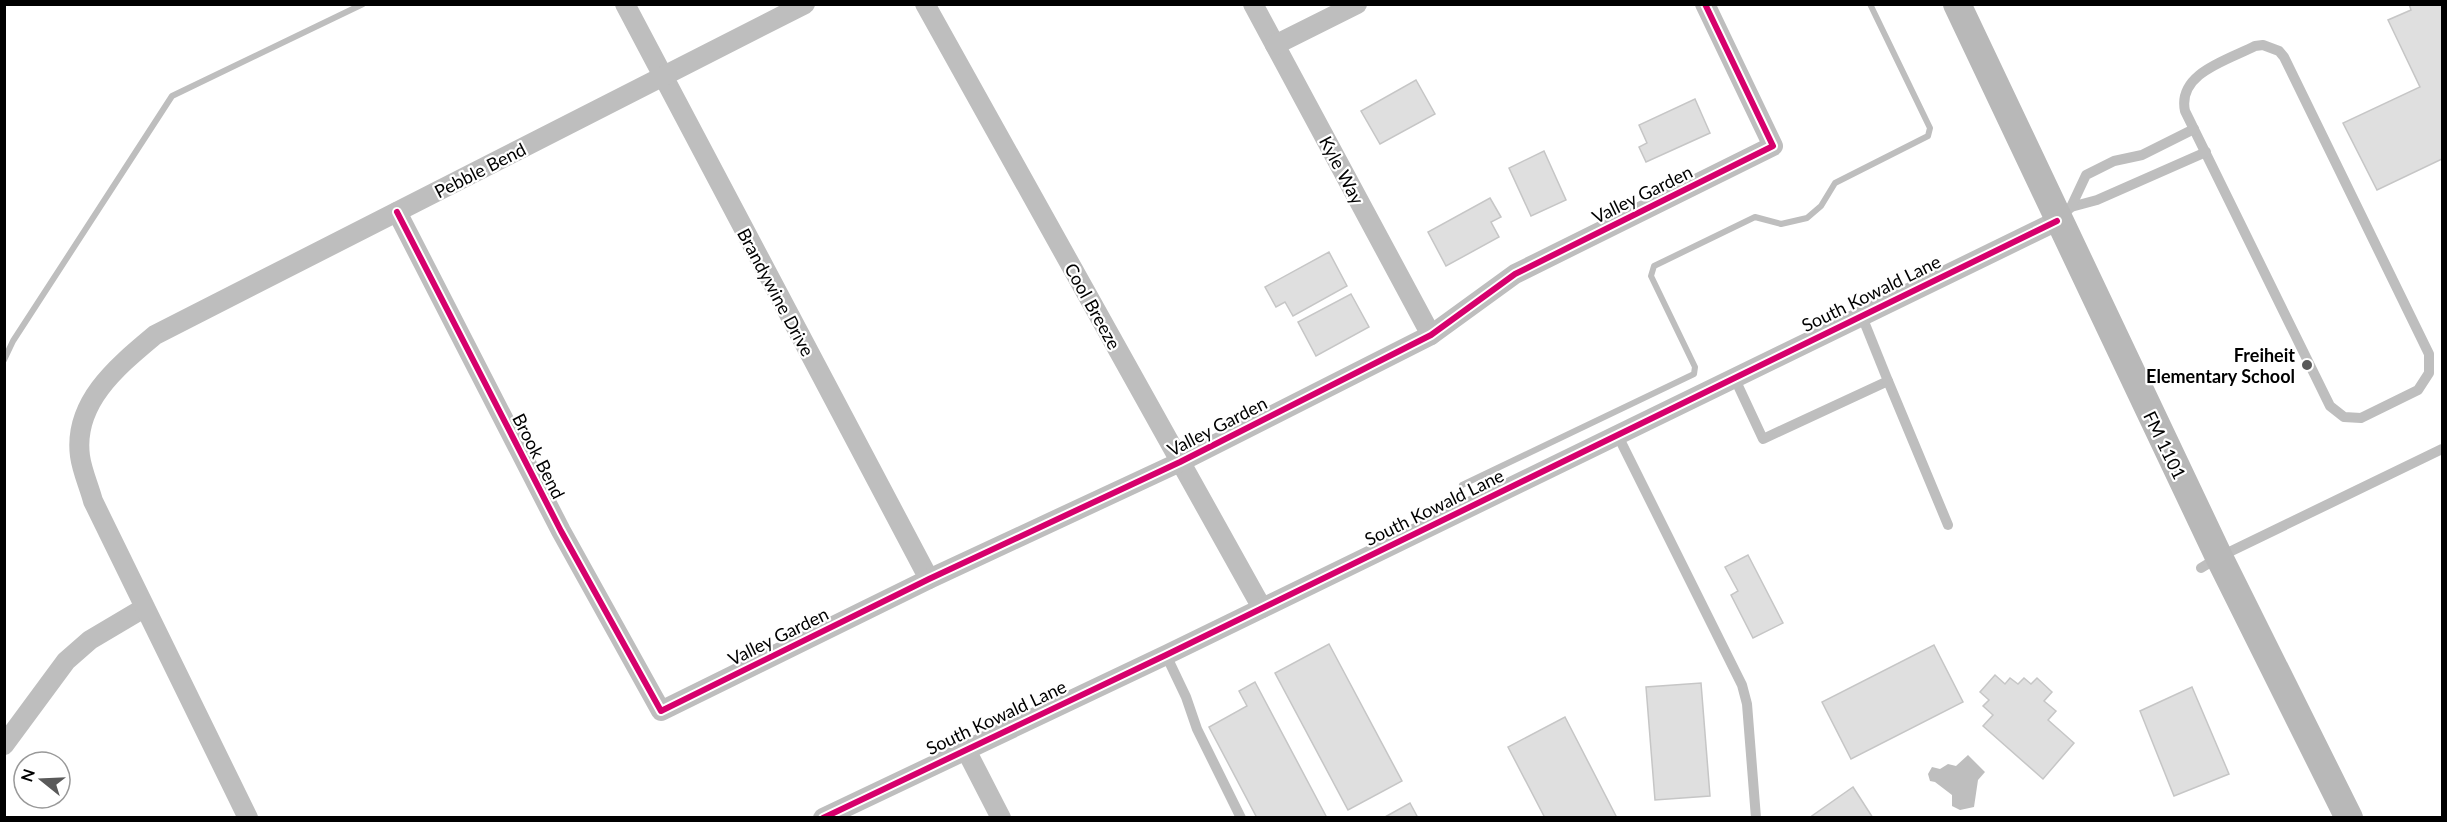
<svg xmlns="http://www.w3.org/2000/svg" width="2447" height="822" viewBox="0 0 2447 822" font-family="Lato,sans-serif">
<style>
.water{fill:#bebebe}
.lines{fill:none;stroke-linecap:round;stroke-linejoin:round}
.stream{stroke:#bebebe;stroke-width:6}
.building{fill:#dfdfdf;stroke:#c6c6c6;stroke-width:1.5}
.service{stroke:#bebebe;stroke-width:10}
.minor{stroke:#bebebe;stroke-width:20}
.secondary{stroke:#b8b8b8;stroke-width:28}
.cycleway-casing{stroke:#fff;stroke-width:10}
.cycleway{stroke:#d6006c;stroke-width:6}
.poi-dot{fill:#595959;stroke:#fff;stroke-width:2}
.labels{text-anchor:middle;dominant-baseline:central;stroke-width:4.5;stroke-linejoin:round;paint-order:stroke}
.street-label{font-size:18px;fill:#000;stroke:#fff}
.poi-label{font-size:18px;font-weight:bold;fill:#000;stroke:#fff;text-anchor:end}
</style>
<rect width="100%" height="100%" fill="#fff"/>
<polygon class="water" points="1968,755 1985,772 1978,780 1974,807 1960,810 1952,806 1952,795 1935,782 1930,781 1928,774 1932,767 1940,769 1948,764 1956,766"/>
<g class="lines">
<g class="stream">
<polyline points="4,360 13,341 172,96 363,4"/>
<polyline points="1462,485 1694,374 1695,367 1651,276 1654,266 1755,217 1781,224 1807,218 1821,206 1835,183 1928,136 1930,128 1870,4"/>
</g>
</g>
<g class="building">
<polygon points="2409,4 2442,4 2442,159 2377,190 2343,123 2420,87 2388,20 2411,10"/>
<polygon points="1416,80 1435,114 1380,144 1361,111"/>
<polygon points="1695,99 1710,133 1646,162 1639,147 1647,143 1639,125"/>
<polygon points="1544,151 1566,200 1531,216 1509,168"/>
<polygon points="1490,198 1501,217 1491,222 1499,237 1446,266 1428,232"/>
<polygon points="1329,252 1347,286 1293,316 1285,302 1276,307 1265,287"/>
<polygon points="1351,294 1369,327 1316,356 1298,322"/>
<polygon points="1748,555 1783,623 1753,638 1731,595 1738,591 1725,567"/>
<polygon points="1329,644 1402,781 1348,810 1275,673"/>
<polygon points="1934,645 1963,702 1851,759 1822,702"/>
<polygon points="1995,675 2005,684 2010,678 2018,684 2024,678 2031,684 2037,678 2052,692 2044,701 2056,711 2048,720 2074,743 2043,779 1983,726 1993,715 1983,706 1989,700 1980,692"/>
<polygon points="1255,682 1327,818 1257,818 1209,727 1247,706 1239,691"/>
<polygon points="1701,683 1710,796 1655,800 1646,687"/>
<polygon points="2192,687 2229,774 2174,796 2140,711"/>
<polygon points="1565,717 1617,818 1545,818 1508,747"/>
<polygon points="1853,787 1873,818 1809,818"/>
<polygon points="1410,803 1418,818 1386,818 1385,817"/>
</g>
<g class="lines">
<g class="service">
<path d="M2263,45L2279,51L2284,57L2429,354V373L2418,390L2361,418L2344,417L2330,406L2185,111C2177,73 2228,60 2255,46Z"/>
<polyline points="2071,207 2097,200 2206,152"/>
<polyline points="2061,217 2071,207 2086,175 2114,161 2142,155 2194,129"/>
<polyline points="1861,314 1888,381"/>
<polyline points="1734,377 1763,439 1888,381 1948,525"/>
<polyline points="1617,434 1742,685 1747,704 1756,818"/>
<polyline points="2201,568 2219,557 2442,449"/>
<polyline points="1166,655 1186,697 1197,729 1241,818"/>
</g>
<g class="minor">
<polyline points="625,4 929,579"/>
<polyline points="925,4 1262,608"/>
<polyline points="1253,4 1431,335"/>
<polyline points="1275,45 1357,4"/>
<polyline points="397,212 561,531 661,711 929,579 1180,462 1431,335 1515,274 1773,146 1705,4"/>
<polyline points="4,745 66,661 90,640 144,608"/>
<polyline points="965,748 1001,818"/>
<path d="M248,818L93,501C89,486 82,471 80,456C73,402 118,366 155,335L805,4"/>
<polyline points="823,818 1166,655 2057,221"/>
</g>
<polyline class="secondary" points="1957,4 2219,557 2349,818"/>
<defs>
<g id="cycleway">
<polyline points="397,212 561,531 661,711 929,579 1180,462 1431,335 1515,274 1773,146 1705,4"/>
<polyline points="823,818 1166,655 2057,221"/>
</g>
</defs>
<use href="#cycleway" class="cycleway-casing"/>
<use href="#cycleway" class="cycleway"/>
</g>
<circle class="poi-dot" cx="2307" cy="365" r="6"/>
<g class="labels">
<g class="street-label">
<text transform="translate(480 170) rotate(-27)">Pebble Bend</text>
<text transform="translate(1342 170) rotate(62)">Kyle Way</text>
<text transform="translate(1642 194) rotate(-26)">Valley Garden</text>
<text transform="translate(776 292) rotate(62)">Brandywine Drive</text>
<text transform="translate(1871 293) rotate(-26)">South Kowald Lane</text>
<text transform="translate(1093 306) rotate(61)">Cool Breeze</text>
<text transform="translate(1217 426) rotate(-27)">Valley Garden</text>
<text transform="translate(2165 445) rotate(64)">FM 1101</text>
<text transform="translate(539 456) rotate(63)">Brook Bend</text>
<text transform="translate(1434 507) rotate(-26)">South Kowald Lane</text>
<text transform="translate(778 636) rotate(-26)">Valley Garden</text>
<text transform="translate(996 717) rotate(-25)">South Kowald Lane</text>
</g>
<g class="poi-label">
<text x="2295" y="355">Freiheit<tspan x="2295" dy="21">Elementary School</tspan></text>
</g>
</g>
<rect width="2447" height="822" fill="none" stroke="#000000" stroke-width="12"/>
<g transform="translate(42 780) rotate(288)"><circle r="28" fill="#ffffff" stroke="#999999" stroke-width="1.5"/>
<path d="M0-4.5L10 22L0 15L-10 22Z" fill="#595959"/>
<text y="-9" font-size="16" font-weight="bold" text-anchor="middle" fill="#000000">N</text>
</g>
</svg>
